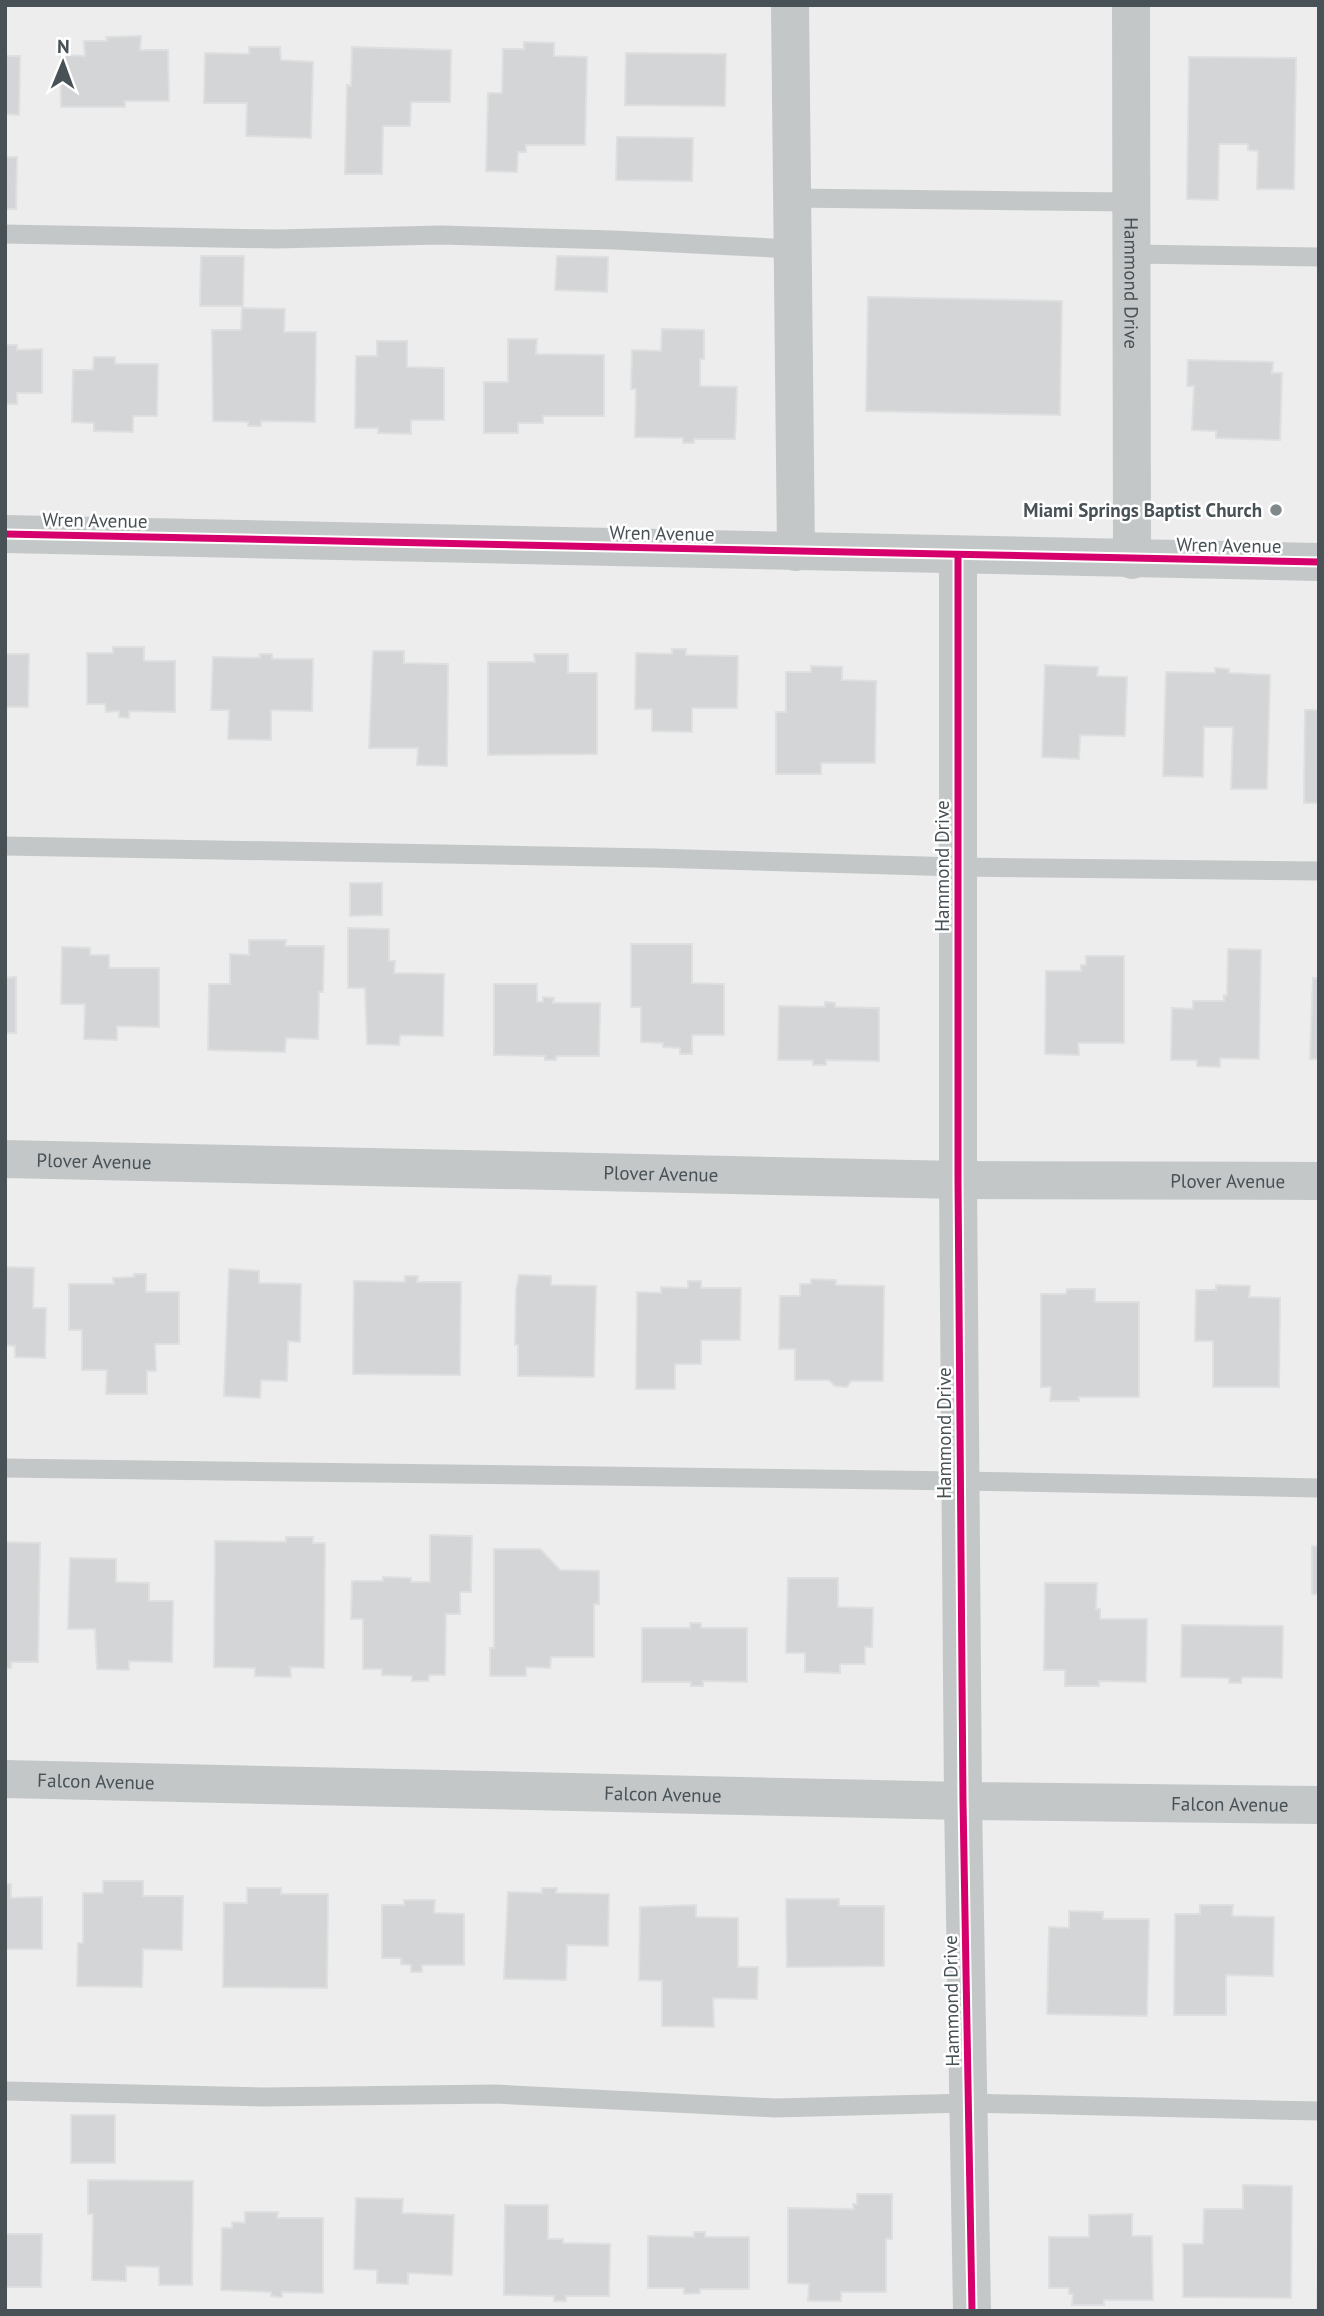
<svg xmlns="http://www.w3.org/2000/svg" width="1324" height="2316" viewBox="0 0 1324 2316" font-family="'PT Sans',sans-serif">
<style>
.building{fill:#d3d5d6;stroke:#dedfe0;stroke-width:2}
.lines{fill:none;stroke-linecap:round;stroke-linejoin:round}
.service{stroke:#c4c7c8;stroke-width:19}
.minor{stroke:#c4c7c8;stroke-width:38}
.cycleway-casing{stroke:#fff;stroke-width:11}
.cycleway{stroke:#d6006c;stroke-width:7}
.poi-dot{fill:#81888b;stroke:#fff;stroke-width:2.5}
.labels{text-anchor:middle;dominant-baseline:central;stroke-width:5;stroke-linejoin:round;paint-order:stroke}
.street-label{font-size:19px;fill:#475156;stroke:#fff}
.poi-label{font-size:19px;font-weight:bold;fill:#475156;stroke:#fff;text-anchor:end}
</style>
<rect width="100%" height="100%" fill="#ededed"/>
<g class="building">
<polygon points="141,36 140,50 168,50 169,101 125,101 125,107 61,107 60,55 85,56 84,41 107,41 106,37"/>
<polygon points="524,42 554,43 554,56 587,57 585,145 526,145 526,152 518,152 517,172 486,171 488,93 502,93 503,49 524,49"/>
<polygon points="249,47 280,47 281,60 313,62 311,138 246,136 247,103 204,103 205,53 249,54"/>
<polygon points="352,47 451,50 450,102 411,102 410,126 383,126 382,174 345,174 347,85 351,86"/>
<polygon points="626,53 726,54 725,106 625,105"/>
<polygon points="5,56 20,56 19,115 5,114"/>
<polygon points="1189,57 1296,58 1294,189 1257,189 1258,151 1248,150 1248,144 1219,144 1218,200 1187,199"/>
<polygon points="617,137 693,138 692,181 616,180"/>
<polygon points="5,157 17,157 16,209 5,209"/>
<polygon points="201,256 244,256 243,306 200,306"/>
<polygon points="557,256 608,257 607,292 555,290"/>
<polygon points="868,297 1062,301 1060,415 866,411"/>
<polygon points="242,308 285,309 284,332 316,332 315,422 261,421 261,426 248,426 248,422 213,421 212,330 241,330"/>
<polygon points="662,329 704,330 704,359 700,359 700,386 737,387 735,439 694,439 694,443 683,443 683,438 635,437 636,389 631,389 632,350 661,351"/>
<polygon points="508,339 537,339 536,354 604,355 604,416 543,416 543,423 518,423 518,433 484,433 484,382 508,382"/>
<polygon points="377,341 407,341 407,367 444,368 444,420 411,420 411,434 378,433 378,428 355,428 356,356 377,356"/>
<polygon points="5,345 17,345 17,350 42,349 42,393 17,393 17,404 5,404"/>
<polygon points="94,357 115,357 115,364 158,364 157,416 133,416 133,432 94,431 94,423 72,422 73,370 93,370"/>
<polygon points="1188,360 1273,362 1272,373 1282,373 1280,440 1216,438 1216,431 1192,430 1194,386 1187,386"/>
<polygon points="113,647 144,647 144,661 175,661 175,712 129,711 129,718 119,717 119,711 106,712 105,704 87,704 87,653 113,653"/>
<polygon points="672,649 686,649 686,655 738,656 737,708 692,708 692,732 652,731 652,709 635,709 636,653 672,654"/>
<polygon points="373,651 404,651 404,663 448,664 447,766 417,765 418,748 369,748"/>
<polygon points="5,654 29,654 28,707 5,707"/>
<polygon points="260,654 272,654 272,659 313,659 312,711 271,710 271,740 228,739 229,710 211,710 213,657 260,658"/>
<polygon points="534,654 568,654 568,673 597,673 597,754 488,755 488,662 535,662"/>
<polygon points="1045,665 1098,667 1097,676 1127,677 1125,736 1080,735 1079,759 1042,757"/>
<polygon points="811,666 842,667 842,680 876,681 875,763 821,763 821,774 776,774 776,712 786,712 786,672 811,672"/>
<polygon points="1215,668 1229,669 1229,673 1270,675 1267,789 1231,789 1233,727 1204,727 1203,777 1163,776 1166,672 1215,673"/>
<polygon points="1305,710 1319,710 1319,803 1304,803"/>
<polygon points="350,883 382,883 382,915 350,916"/>
<polygon points="348,928 389,929 389,961 395,961 394,973 444,974 443,1036 400,1035 399,1045 367,1044 365,988 348,988"/>
<polygon points="249,940 286,940 285,946 324,946 323,992 319,992 318,1039 286,1038 285,1052 208,1050 209,984 230,984 230,954 249,955"/>
<polygon points="631,944 692,944 692,983 724,984 724,1035 692,1035 692,1054 680,1054 680,1048 663,1047 663,1043 641,1042 641,1007 631,1007"/>
<polygon points="62,947 90,948 90,955 109,955 109,968 159,968 159,1027 117,1026 117,1040 84,1039 85,1004 61,1004"/>
<polygon points="1228,949 1261,950 1259,1059 1220,1058 1220,1067 1197,1066 1197,1060 1171,1060 1172,1008 1193,1009 1193,1001 1224,1001 1224,995 1227,995"/>
<polygon points="1086,956 1124,956 1124,1043 1078,1043 1079,1055 1045,1054 1046,971 1081,971 1081,965 1086,965"/>
<polygon points="16,977 16,1033 5,1033 5,978"/>
<polygon points="1313,978 1319,978 1319,1059 1310,1059"/>
<polygon points="494,984 537,984 537,1002 543,1002 543,997 554,998 553,1003 600,1003 599,1056 556,1056 556,1060 545,1060 545,1056 494,1055"/>
<polygon points="825,1002 835,1003 835,1007 879,1008 879,1061 826,1060 826,1065 813,1065 813,1060 778,1060 779,1006 825,1007"/>
<polygon points="5,1267 34,1268 33,1308 46,1308 45,1358 15,1357 15,1346 5,1345"/>
<polygon points="229,1269 259,1271 259,1283 301,1284 300,1342 288,1341 287,1381 261,1380 260,1398 224,1396"/>
<polygon points="134,1274 146,1274 146,1292 179,1292 179,1344 155,1344 156,1371 147,1371 147,1394 106,1394 107,1370 82,1370 82,1330 69,1330 69,1284 114,1284 113,1278 134,1277"/>
<polygon points="519,1275 551,1276 551,1285 596,1286 594,1377 518,1376 518,1345 515,1345 516,1290"/>
<polygon points="405,1276 418,1276 417,1282 461,1282 460,1375 353,1374 354,1281 405,1282"/>
<polygon points="811,1279 836,1280 836,1285 884,1286 883,1381 851,1381 847,1387 835,1386 829,1380 795,1380 795,1349 779,1349 780,1296 800,1296 800,1284 811,1284"/>
<polygon points="688,1281 701,1281 701,1288 741,1288 740,1340 701,1340 701,1364 675,1364 675,1389 636,1389 637,1292 661,1293 661,1287 688,1288"/>
<polygon points="1216,1285 1250,1286 1249,1297 1280,1298 1279,1387 1213,1387 1213,1341 1195,1341 1196,1290 1216,1290"/>
<polygon points="1067,1289 1095,1289 1095,1302 1139,1302 1139,1397 1079,1397 1079,1401 1050,1401 1051,1387 1041,1387 1041,1294 1066,1294"/>
<polygon points="430,1535 472,1536 471,1592 460,1592 460,1614 446,1614 445,1675 429,1675 428,1681 412,1681 412,1676 382,1675 382,1669 363,1669 363,1619 351,1619 352,1581 383,1581 383,1577 411,1578 411,1582 430,1582"/>
<polygon points="286,1537 313,1537 313,1543 325,1543 324,1668 290,1667 291,1677 255,1676 255,1668 214,1667 215,1541 286,1542"/>
<polygon points="5,1542 40,1543 38,1662 11,1662 11,1668 5,1668"/>
<rect x="1312" y="1546" width="7" height="48"/>
<polygon points="494,1549 540,1549 560,1570 599,1571 599,1604 594,1604 594,1657 551,1657 550,1668 526,1667 526,1676 490,1676 490,1648 494,1648"/>
<polygon points="70,1558 116,1559 116,1582 149,1583 149,1601 173,1601 172,1662 129,1661 129,1670 97,1669 95,1629 68,1629"/>
<polygon points="788,1578 838,1578 838,1607 873,1608 872,1647 865,1647 865,1664 840,1664 840,1673 805,1672 805,1653 786,1653"/>
<polygon points="1045,1583 1097,1583 1096,1609 1100,1609 1100,1619 1147,1619 1146,1682 1099,1681 1099,1686 1065,1686 1065,1670 1044,1670"/>
<polygon points="690,1623 701,1623 701,1628 747,1628 747,1682 703,1681 703,1686 691,1686 691,1682 642,1682 642,1628 690,1628"/>
<polygon points="1182,1625 1283,1626 1282,1678 1242,1677 1241,1683 1229,1683 1229,1678 1181,1677"/>
<polygon points="103,1881 143,1881 143,1896 183,1896 182,1950 143,1949 142,1987 77,1986 78,1943 83,1943 83,1893 103,1893"/>
<polygon points="5,1884 11,1884 11,1898 42,1897 42,1949 5,1949"/>
<polygon points="247,1888 281,1888 281,1894 328,1894 327,1988 223,1987 224,1903 247,1903"/>
<polygon points="542,1888 557,1888 556,1893 609,1894 608,1946 567,1945 566,1980 504,1979 508,1892 542,1893"/>
<polygon points="786,1899 839,1899 839,1906 884,1906 884,1966 787,1967"/>
<polygon points="404,1900 435,1900 434,1913 464,1914 464,1965 422,1965 422,1972 411,1972 411,1965 401,1964 401,1958 382,1958 382,1905 404,1905"/>
<polygon points="696,1905 696,1917 738,1918 738,1967 758,1967 757,1999 713,1998 714,2027 662,2026 662,1981 639,1980 640,1907"/>
<polygon points="1200,1905 1233,1905 1232,1916 1274,1917 1273,1976 1226,1975 1226,2015 1174,2015 1175,1914 1200,1914"/>
<polygon points="1069,1911 1103,1912 1103,1919 1149,1919 1147,2016 1047,2014 1049,1927 1069,1928"/>
<rect x="71" y="2115" width="44" height="48"/>
<polygon points="88,2180 193,2181 192,2285 159,2285 159,2267 126,2266 126,2281 92,2280 93,2214 88,2214"/>
<polygon points="1243,2185 1292,2186 1291,2298 1183,2297 1183,2244 1203,2244 1204,2209 1243,2209"/>
<polygon points="857,2194 892,2194 892,2239 886,2239 886,2292 841,2292 841,2301 808,2301 809,2284 788,2283 788,2208 854,2209 853,2204 857,2204"/>
<polygon points="356,2198 403,2199 402,2213 454,2215 452,2275 408,2273 408,2284 377,2283 377,2270 354,2269"/>
<polygon points="505,2205 548,2205 548,2239 563,2239 563,2243 610,2244 609,2296 566,2296 566,2301 554,2301 554,2296 504,2295"/>
<polygon points="245,2212 278,2212 277,2218 323,2218 323,2293 282,2292 282,2297 277,2297 271,2296 271,2292 221,2290 222,2228 232,2228 232,2222 245,2223"/>
<polygon points="1132,2214 1132,2236 1152,2236 1153,2300 1104,2300 1104,2305 1072,2305 1073,2294 1069,2294 1069,2288 1049,2288 1049,2237 1089,2237 1089,2215"/>
<polygon points="694,2232 705,2232 705,2237 749,2237 749,2289 700,2289 700,2293 684,2294 684,2288 648,2288 648,2236 694,2237"/>
<polygon points="5,2234 42,2234 41,2287 5,2287"/>
<polygon points="1318,2234 1319,2234 1319,2309 1317,2309"/>
</g>
<g class="lines">
<g class="service">
<polyline points="792,198 1131,202"/>
<polyline points="5,234 276,239 441,235 614,240 793,249"/>
<polyline points="1132,254 1319,257"/>
<polyline points="5,846 654,858 958,867 1319,871"/>
<polyline points="5,1468 961,1481 1319,1488"/>
<polyline points="5,2091 263,2097 495,2094 775,2108 968,2103 1319,2111"/>
</g>
<g class="minor">
<polyline points="790,5 796,552"/>
<path id="s1" d="M1131,5L1132,560"/>
<polyline points="5,534 1319,562"/>
<polyline points="958,556 958,1180 963,1801 972,2311"/>
<path id="s2" d="M5,1159L958,1180L1319,1181"/>
<path id="s3" d="M5,1779L963,1801L1319,1805"/>
</g>
<defs>
<g id="cycleway">
<polyline points="5,534 1319,562"/>
<polyline points="958,556 958,1180 963,1801 972,2311"/>
</g>
</defs>
<use href="#cycleway" class="cycleway-casing"/>
<use href="#cycleway" class="cycleway"/>
</g>
<circle class="poi-dot" cx="1276" cy="510" r="7"/>
<g class="labels">
<g class="street-label">
<text stroke="none"><textPath href="#s1" startOffset="278">Hammond Drive</textPath></text>
<text transform="translate(95 520) rotate(1)">Wren Avenue</text>
<text transform="translate(662 533) rotate(1)">Wren Avenue</text>
<text transform="translate(1229 545) rotate(1)">Wren Avenue</text>
<text transform="translate(942 866) rotate(-90)">Hammond Drive</text>
<text stroke="none"><textPath href="#s2" startOffset="89">Plover Avenue</textPath></text>
<text stroke="none"><textPath href="#s2" startOffset="656">Plover Avenue</textPath></text>
<text stroke="none"><textPath href="#s2" startOffset="1223">Plover Avenue</textPath></text>
<text transform="translate(944 1433) rotate(-90)">Hammond Drive</text>
<text stroke="none"><textPath href="#s3" startOffset="91">Falcon Avenue</textPath></text>
<text stroke="none"><textPath href="#s3" startOffset="658">Falcon Avenue</textPath></text>
<text stroke="none"><textPath href="#s3" startOffset="1225">Falcon Avenue</textPath></text>
<text transform="translate(951 2001) rotate(-91)">Hammond Drive</text>
</g>
<g class="poi-label">
<text x="1262" y="510">Miami Springs Baptist Church</text>
</g>
</g>
<rect width="1324" height="2316" fill="none" stroke="#475156" stroke-width="14"/>
<g transform="translate(63 63) rotate(1)" stroke="#ffffff" stroke-width="5" paint-order="stroke">
<path d="M0-5L12 26L0 18L-12 26Z" fill="#475156"/>
<text y="-10" font-size="19" font-weight="bold" text-anchor="middle" fill="#475156">N</text>
</g>
</svg>
